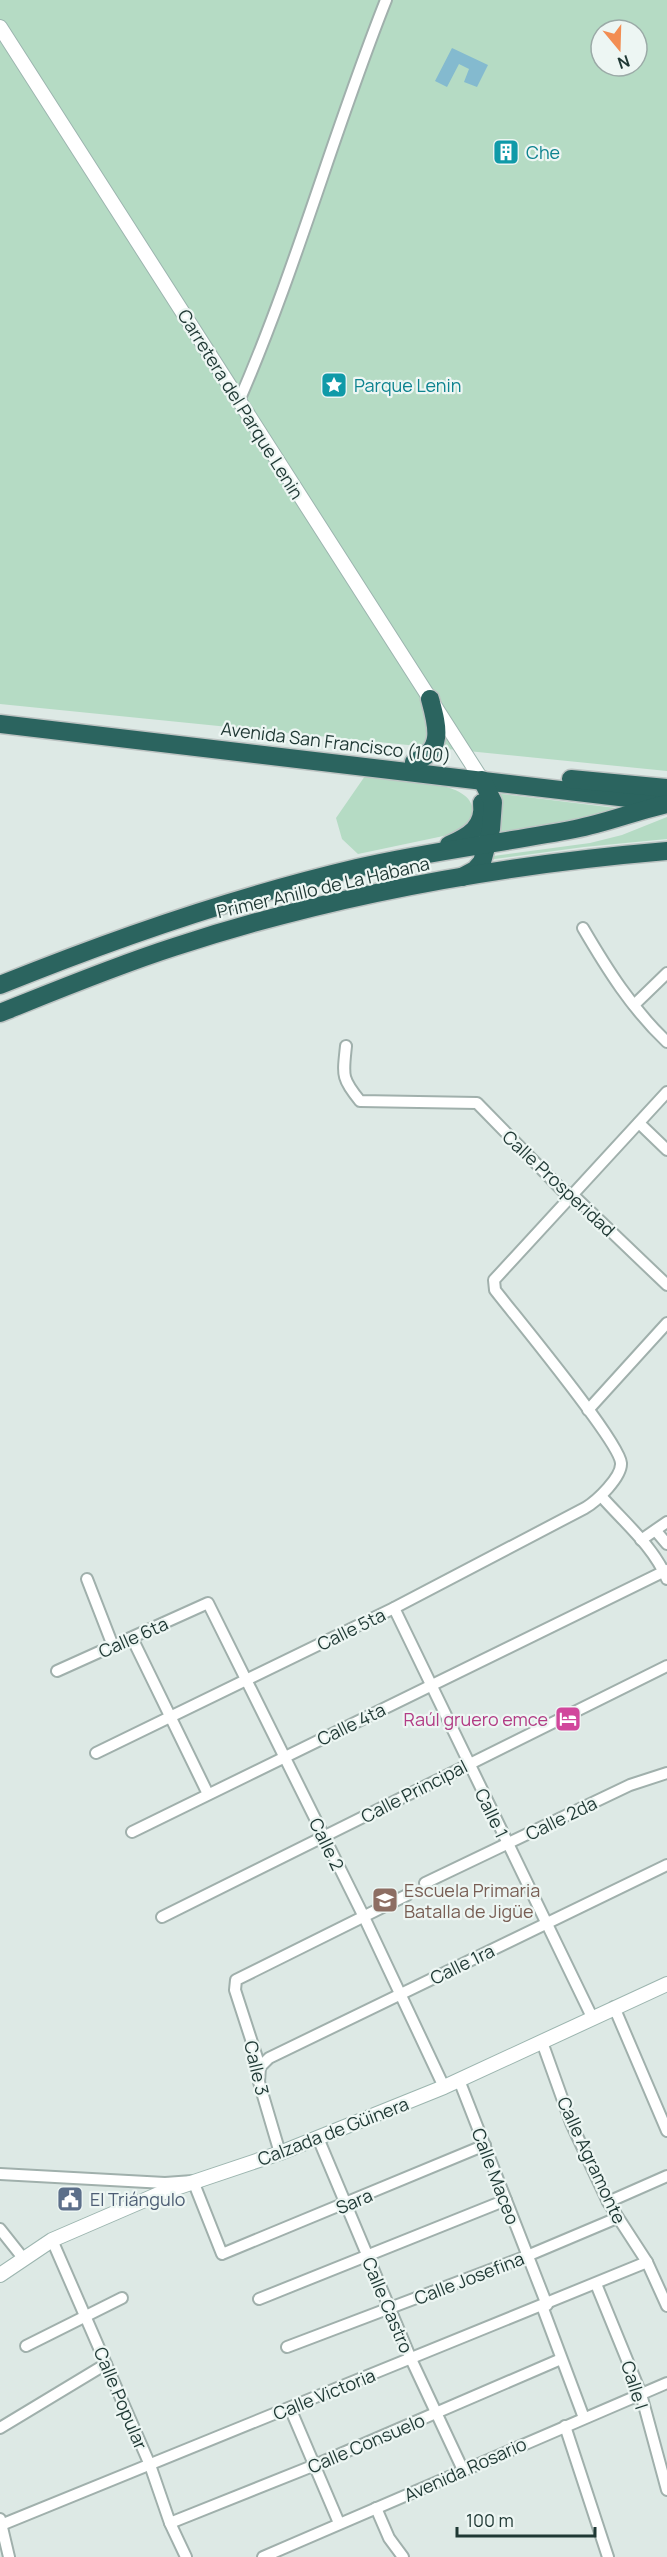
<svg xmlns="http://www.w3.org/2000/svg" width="667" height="2557" viewBox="0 0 667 2557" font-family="Manrope,sans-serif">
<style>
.green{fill:#b5dbc4;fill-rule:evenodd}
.water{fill:#84bacf}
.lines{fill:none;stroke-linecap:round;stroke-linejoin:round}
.street-casing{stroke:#a0b0ac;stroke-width:14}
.secondary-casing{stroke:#9cb5af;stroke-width:16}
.highway-casing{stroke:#bcc3c2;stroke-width:21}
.street{stroke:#fff;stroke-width:10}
.secondary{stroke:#fff;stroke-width:14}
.highway{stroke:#2b645f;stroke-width:18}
.labels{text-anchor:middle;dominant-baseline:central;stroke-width:4.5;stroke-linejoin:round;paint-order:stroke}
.culture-label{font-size:18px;fill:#0d838f;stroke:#edf6f3;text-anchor:start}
.street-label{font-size:18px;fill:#1f3834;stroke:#edf6f3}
.hotel-label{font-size:18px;fill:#b23c85;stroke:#edf6f3;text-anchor:end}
.education-label{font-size:18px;fill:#785e54;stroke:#edf6f3;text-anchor:start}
.service-label{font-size:18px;fill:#4e5e75;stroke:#edf6f3;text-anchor:start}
</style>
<rect width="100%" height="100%" fill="#dde9e5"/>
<g class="green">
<path d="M0,0H667V771L0,704ZM601,30H637V66H601Z"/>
<path d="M365,776C388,779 466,779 472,806C475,820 464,827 453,834L358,854L342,839L336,818Z"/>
<polygon points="494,793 624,809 584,821 495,834"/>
<polygon points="667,817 667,839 584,847 487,860 486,857 590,843 622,835"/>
</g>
<polygon class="water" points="452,48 488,65 477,87 464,82 469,69 459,64 447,87 435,81"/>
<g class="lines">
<defs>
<g id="street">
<path d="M239,401C296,270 333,133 386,0"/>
<path d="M583,928C607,969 632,1009 667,1042"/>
<polyline points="634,1005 667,973"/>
<path d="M346,1046C343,1075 341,1078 360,1101L477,1103L562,1190L573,1195L667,1285"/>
<polyline points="639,1123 667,1150"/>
<polyline points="588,1410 667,1323"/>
<path d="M601,1496C624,1522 654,1547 667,1579"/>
<polyline points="656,1531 667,1544"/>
<polyline points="641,1540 667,1522"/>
<polyline points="87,1579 113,1646"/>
<polyline points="394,1608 592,2017"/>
<polyline points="132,1638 208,1794"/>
<polyline points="57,1671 208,1603 364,1917 444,2087"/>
<path d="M96,1753L394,1608L585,1508C597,1501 622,1477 621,1463C619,1441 515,1316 495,1290L494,1280L667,1092"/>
<polyline points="132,1832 667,1570"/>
<polyline points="425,1883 630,1785 667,1773"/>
<polyline points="162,1917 667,1666"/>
<polyline points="614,2007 667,2131"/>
<polyline points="542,2042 571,2123 608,2202 647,2262 667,2306"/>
<polyline points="260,2067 269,2058 667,1865"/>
<polyline points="459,2080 547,2305"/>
<polyline points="318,2138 411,2359 463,2470"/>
<polyline points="280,2153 259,2082 260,2067 235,1990 236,1980 407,1895"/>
<polyline points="0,2174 165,2183 193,2181 222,2254 485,2145"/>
<polyline points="608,2202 667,2176"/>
<polyline points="0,2229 23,2258"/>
<polyline points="52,2240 150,2465 170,2523 186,2557"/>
<polyline points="596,2284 641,2394 667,2490"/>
<polyline points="259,2299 506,2200"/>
<polyline points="542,2306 584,2418"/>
<polyline points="26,2346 122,2298"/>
<polyline points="287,2347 527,2256 617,2218"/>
<polyline points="290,2408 339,2523"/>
<polyline points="565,2426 608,2557"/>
<polyline points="0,2428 106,2364"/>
<polyline points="376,2508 389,2538 403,2557"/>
<polyline points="0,2519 9,2557"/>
<polyline points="170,2523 315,2465 561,2359"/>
<polyline points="1,2525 647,2262"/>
<polyline points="263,2557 667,2383"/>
</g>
<g id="secondary">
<polyline points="0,27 482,780"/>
<polyline points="0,2275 52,2240 161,2193 280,2153 444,2087 667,1984"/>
</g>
<g id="highway">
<polyline points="0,724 662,802"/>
<path d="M414,762C445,751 437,725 430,699"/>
<polyline points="571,779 667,788"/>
<path d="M449,845C469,836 485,827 482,803"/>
<polyline points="462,877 475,870 482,862 491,829 493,802 482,780"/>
<path d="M0,985C116,938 234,897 357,868C429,851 503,843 575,829C606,823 636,811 667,804"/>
<path d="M0,1013C57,990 115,966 174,947C332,895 501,865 667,851"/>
</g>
</defs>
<use href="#street" class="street-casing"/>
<use href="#secondary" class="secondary-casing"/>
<use href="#highway" class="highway-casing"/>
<use href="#street" class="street"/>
<use href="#secondary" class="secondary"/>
<use href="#highway" class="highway"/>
</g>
<defs>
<symbol id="building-square" viewBox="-11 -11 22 22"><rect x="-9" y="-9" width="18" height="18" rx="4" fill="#0f9aa8" stroke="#edf6f3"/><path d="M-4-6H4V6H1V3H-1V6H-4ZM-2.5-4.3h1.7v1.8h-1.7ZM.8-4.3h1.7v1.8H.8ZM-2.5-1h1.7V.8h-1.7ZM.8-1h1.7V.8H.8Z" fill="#fff"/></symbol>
<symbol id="sight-square" viewBox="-11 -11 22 22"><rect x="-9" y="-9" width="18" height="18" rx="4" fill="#0f9aa8" stroke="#edf6f3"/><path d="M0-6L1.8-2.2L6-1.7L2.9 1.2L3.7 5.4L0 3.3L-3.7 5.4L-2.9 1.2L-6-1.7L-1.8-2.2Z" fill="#fff"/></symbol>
<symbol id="hotel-square" viewBox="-11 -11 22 22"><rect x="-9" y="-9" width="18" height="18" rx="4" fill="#d1479c" stroke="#edf6f3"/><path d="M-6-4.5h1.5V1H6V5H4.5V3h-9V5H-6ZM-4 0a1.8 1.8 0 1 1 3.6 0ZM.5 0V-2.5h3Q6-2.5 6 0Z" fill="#fff"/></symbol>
<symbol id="school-square" viewBox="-11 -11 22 22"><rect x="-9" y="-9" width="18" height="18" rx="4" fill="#8d6e63" stroke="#edf6f3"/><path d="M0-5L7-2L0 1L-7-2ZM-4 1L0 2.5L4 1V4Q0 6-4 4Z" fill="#fff"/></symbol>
<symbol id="civic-square" viewBox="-11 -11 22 22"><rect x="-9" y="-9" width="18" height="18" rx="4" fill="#5c6f8a" stroke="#edf6f3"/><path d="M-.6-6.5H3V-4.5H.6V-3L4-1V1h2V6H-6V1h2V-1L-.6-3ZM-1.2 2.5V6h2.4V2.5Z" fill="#fff"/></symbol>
</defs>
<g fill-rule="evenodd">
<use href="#building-square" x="491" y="137" width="30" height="30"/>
<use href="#sight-square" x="319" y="370" width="30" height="30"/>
<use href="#hotel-square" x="553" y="1704" width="30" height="30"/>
<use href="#school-square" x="370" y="1885" width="30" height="30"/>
<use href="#civic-square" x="55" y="2184" width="30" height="30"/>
</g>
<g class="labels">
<g class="culture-label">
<text x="526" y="152">Che</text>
<text x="354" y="385">Parque Lenin</text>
</g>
<g class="street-label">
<text transform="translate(241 404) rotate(58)">Carretera del Parque Lenin</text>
<text transform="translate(336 742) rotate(7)">Avenida San Francisco (100)</text>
<text transform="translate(323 887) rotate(-13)">Primer Anillo de La Habana</text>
<text transform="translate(559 1183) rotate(43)">Calle Prosperidad</text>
<text transform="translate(351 1629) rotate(-26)">Calle 5ta</text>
<text transform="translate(133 1637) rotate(-24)">Calle 6ta</text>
<text transform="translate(351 1724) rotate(-26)">Calle 4ta</text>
<text transform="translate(414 1791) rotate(-27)">Calle Principal</text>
<text transform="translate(492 1813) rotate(64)">Calle 1</text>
<text transform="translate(561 1818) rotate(-26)">Calle 2da</text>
<text transform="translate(327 1844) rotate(64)">Calle 2</text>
<text transform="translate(462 1964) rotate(-26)">Calle 1ra</text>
<text transform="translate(257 2068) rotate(77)">Calle 3</text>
<text transform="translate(333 2131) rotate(-21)">Calzada de Güinera</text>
<text transform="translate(592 2160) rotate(65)">Calle Agramonte</text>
<text transform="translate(496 2176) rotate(69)">Calle Maceo</text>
<text transform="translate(354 2201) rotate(-23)">Sara</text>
<text transform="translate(469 2278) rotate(-21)">Calle Josefina</text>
<text transform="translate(388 2305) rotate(67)">Calle Castro</text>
<text transform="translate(635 2385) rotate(72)">Calle I</text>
<text transform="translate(324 2394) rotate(-22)">Calle Victoria</text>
<text transform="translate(121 2398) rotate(67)">Calle Popular</text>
<text transform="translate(366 2443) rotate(-23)">Calle Consuelo</text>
<text transform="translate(465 2469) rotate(-24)">Avenida Rosario</text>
</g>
<g class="hotel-label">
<text x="548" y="1719">Raúl gruero emce</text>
</g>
<g class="education-label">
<text x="404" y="1890">Escuela Primaria<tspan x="404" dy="21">Batalla de Jigüe</tspan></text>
</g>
<g class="service-label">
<text x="90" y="2199">El Triángulo</text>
</g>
</g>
<g transform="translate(619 48) rotate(161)"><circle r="28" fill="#edf6f3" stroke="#9baaa7" stroke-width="1.5"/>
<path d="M0-4.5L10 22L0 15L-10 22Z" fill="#f28d52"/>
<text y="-9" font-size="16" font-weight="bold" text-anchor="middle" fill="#1f3834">N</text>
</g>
<path d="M457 2527v9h138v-9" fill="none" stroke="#1f3834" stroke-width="3"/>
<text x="466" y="2527" font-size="18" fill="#1f3834" stroke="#edf6f3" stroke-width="4.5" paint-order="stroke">100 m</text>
</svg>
